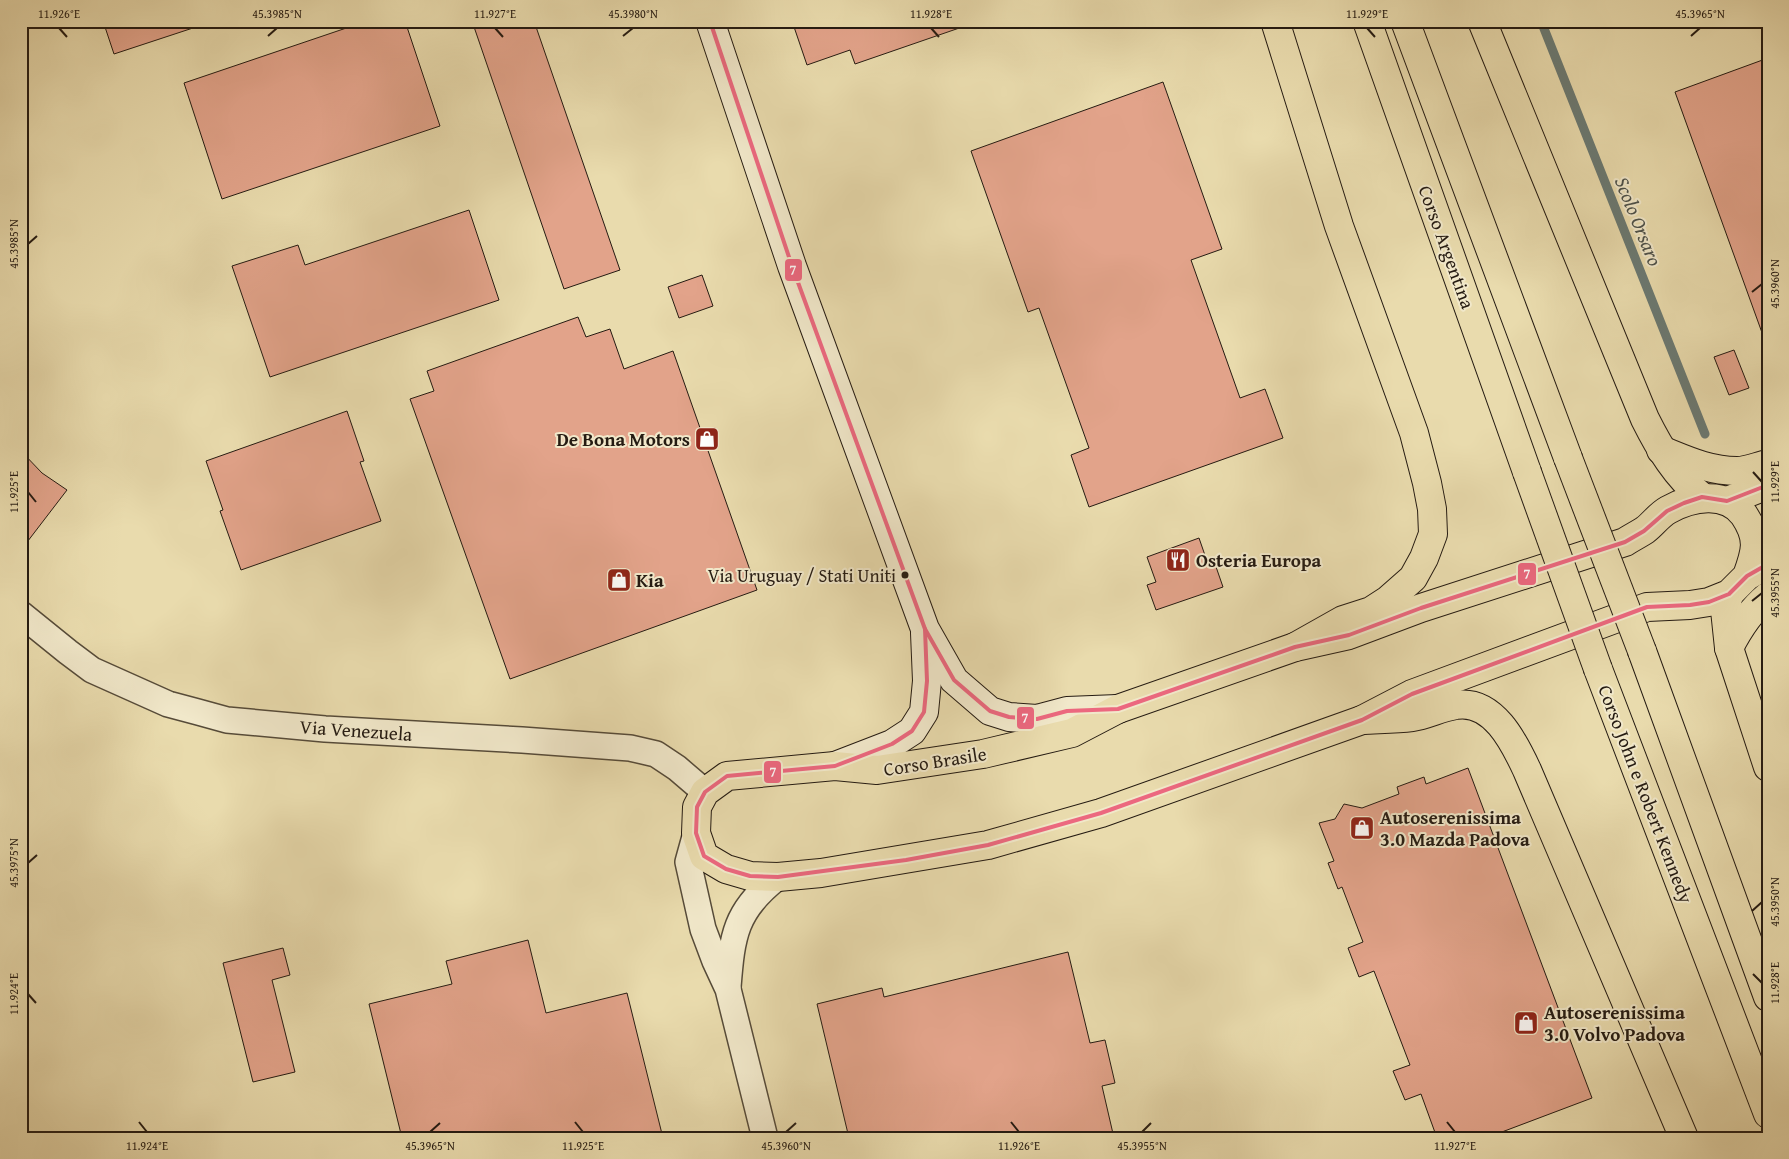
<svg xmlns="http://www.w3.org/2000/svg" width="1789" height="1159" viewBox="0 0 1789 1159" font-family="'Gentium Book Plus',serif">
<style>
.lines{fill:none;stroke-linecap:round;stroke-linejoin:round}
.stream{stroke:#6b7a73;stroke-width:9}
.building{fill:#e2a38a;stroke:#251b12}
.street-casing{stroke:#564b39;stroke-width:28}
.secondary-casing{stroke:#251b12;stroke-width:30}
.primary-casing{stroke:#251b12;stroke-width:30}
.highway-casing{stroke:#251b12;stroke-width:30}
.street{stroke:#f1e8ca;stroke-width:25}
.secondary{stroke:#f1e8ca;stroke-width:28}
.primary{stroke:#e9dbad;stroke-width:28}
.highway{stroke:#e9dbad;stroke-width:28}
.highway-bridge-casing{stroke:#251b12;stroke-width:30;stroke-linecap:butt}
.highway-bridge{stroke:#e9dbad;stroke-width:28}
.bus-1-casing{stroke:#f1e8ca;stroke-width:8}
.bus-1{stroke:#ec687f;stroke-width:4}
.ticks{fill:none;stroke:#251b12;stroke-width:2}
.bus-dot{fill:#251b12;stroke:#f1e8ca;stroke-width:2}
.labels{text-anchor:middle;dominant-baseline:central;stroke-width:4;stroke-linejoin:round;paint-order:stroke}
.bus-label{font-size:18px;fill:#251b12;stroke:#f1e8ca;text-anchor:end}
.street-label{font-size:19px;fill:#251b12;stroke:#f1e8ca}
.poi-label{font-size:19px;font-weight:bold;fill:#251b12;stroke:#f1e8ca;text-anchor:start}
.water-label{font-size:20px;font-style:italic;fill:#4e524b;stroke:#f1e8ca}
.line-badge{stroke:#f1e8ca;stroke-width:2}
.badge-label{font-size:14px;text-anchor:middle;font-weight:bold;fill:#fff}
.neatline{fill:none;stroke:#251b12;stroke-width:2}
.ticks-label{font-size:12px;text-anchor:middle;fill:#251b12}
</style>
<rect width="100%" height="100%" fill="#e9dbad"/>
<filter id="stains"><feTurbulence type="fractalNoise" baseFrequency=".004" numOctaves="4"/><feColorMatrix values="0 0 0 0 .2 0 0 0 0 .09 0 0 0 0 .02 0 0 0 .5 -.17"/></filter>
<radialGradient id="worn" r=".72"><stop offset=".6" stop-color="#630" stop-opacity="0"/><stop offset="1" stop-color="#630" stop-opacity=".3"/></radialGradient>
<g class="lines">
<polyline class="stream" points="1541,21 1705,434"/>
</g>
<g class="building">
<polygon points="103,21 198,21 199,26 114,54"/>
<polygon points="367,21 405,21 440,126 222,199 184,83"/>
<polygon points="472,21 534,21 620,270 564,289"/>
<polygon points="792,21 968,21 968,25 855,64 850,50 807,65"/>
<polygon points="1768,58 1768,340 1765,341 1675,92"/>
<polygon points="1163,82 1222,249 1191,260 1240,398 1265,389 1283,438 1089,507 1071,455 1089,448 1039,308 1028,312 971,151"/>
<polygon points="469,210 499,300 270,377 232,266 298,245 305,265"/>
<polygon points="702,275 713,306 679,318 668,287"/>
<polygon points="578,317 586,337 610,329 624,369 673,351 757,590 510,679 410,399 434,391 427,371"/>
<polygon points="1734,350 1749,388 1729,395 1714,357"/>
<polygon points="347,411 364,461 360,462 381,521 241,570 220,511 223,510 206,461"/>
<polygon points="21,451 42,473 67,490 21,550"/>
<polygon points="1199,538 1208,564 1214,561 1223,587 1156,610 1147,585 1156,582 1147,557"/>
<polygon points="1468,768 1592,1098 1486,1138 1437,1138 1421,1094 1405,1100 1393,1071 1410,1065 1374,971 1359,977 1348,948 1363,942 1342,887 1338,889 1328,863 1334,861 1319,823 1335,819 1344,804 1362,808 1399,794 1397,787 1424,777 1426,784"/>
<polygon points="528,940 546,1013 627,993 663,1138 402,1138 369,1004 452,984 446,961"/>
<polygon points="283,948 290,975 272,980 295,1072 253,1082 223,963"/>
<polygon points="1068,952 1090,1043 1105,1040 1115,1083 1102,1086 1114,1138 849,1138 817,1004 882,988 884,997"/>
</g>
<g class="lines">
<defs>
<g id="street">
<polyline points="21,614 68,652 92,670 168,704 198,712 227,720 325,729 522,740 630,748 656,754 677,768 705,792"/>
<polyline points="696,833 688,862 703,929 715,961 728,989 765,1138"/>
<path d="M728,987C732,936 735,910 778,877"/>
</g>
<g id="secondary">
<polyline points="710,21 792,266 925,629 954,680 990,711 1009,717 1037,719 1067,711 1118,709"/>
<polyline points="835,766 892,744 912,731 924,712 927,681 925,633"/>
</g>
<g id="primary">
<polyline points="1727,501 1768,485"/>
<path d="M1747,576C1756,551 1760,539 1744,515C1726,490 1691,497 1668,510C1659,515 1653,524 1645,530C1639,534 1631,538 1625,542L1421,608L1349,635L1295,647L1118,709L1072,733L983,754L877,770L835,766L727,776L705,792L697,807L696,833L704,856L726,869L750,876L778,877L821,873L988,845L1101,813L1362,720L1412,694L1647,607L1690,605L1709,602L1729,594L1747,576L1768,564"/>
</g>
<g id="highway">
<polyline points="1275,21 1339,226 1414,433 1427,483 1432,509 1433,534 1424,558 1413,578 1388,600 1371,611 1343,620 1295,647"/>
<polyline points="1367,21 1527,472"/>
<polyline points="1405,21 1568,458"/>
<path d="M1482,21L1645,419C1660,449 1676,476 1702,497"/>
<path d="M1661,450C1686,460 1709,471 1737,471C1747,471 1758,466 1768,464"/>
<polyline points="1729,594 1725,610 1729,648 1768,767"/>
<path d="M1729,648C1739,628 1751,610 1768,596"/>
<polyline points="1642,651 1768,997"/>
<polyline points="1598,669 1768,1114"/>
<path d="M1362,720C1379,719 1396,719 1412,717C1427,715 1441,707 1456,705C1493,699 1514,742 1527,770L1684,1138"/>
</g>
</defs>
<use href="#street" class="street-casing"/>
<use href="#secondary" class="secondary-casing"/>
<use href="#primary" class="primary-casing"/>
<use href="#highway" class="highway-casing"/>
<use href="#street" class="street"/>
<use href="#secondary" class="secondary"/>
<use href="#primary" class="primary"/>
<use href="#highway" class="highway"/>
<defs>
<g id="highway-bridge">
<polyline points="1568,458 1642,651"/>
<polyline points="1527,472 1598,669"/>
</g>
</defs>
<use href="#highway-bridge" class="highway-bridge-casing"/>
<use href="#highway-bridge" class="highway-bridge"/>
<defs>
<g id="bus-1">
<polyline points="710,21 792,266 925,629 954,680 990,711 1009,717 1037,719 1067,711 1118,709 1295,647 1349,635 1421,608 1625,542 1644,531 1667,511 1684,503 1702,497 1727,501 1768,485"/>
<polyline points="925,629 927,681 924,712 912,731 892,744 835,766 727,776 705,792 697,807 696,833 704,856 726,869 750,876 778,877 906,860 988,845 1101,813 1362,720 1412,694 1647,607 1690,605 1709,602 1729,594 1747,576 1768,564"/>
</g>
</defs>
<use href="#bus-1" class="bus-1-casing"/>
<use href="#bus-1" class="bus-1"/>
</g>
<path class="ticks" d="M59,28L67,37M495,28L503,37M931,28L939,37M1367,28L1375,37M268,36L277,28M623,36L633,28M1691,36L1700,28M28,244L37,236M1752,292L1762,284M1753,472L1762,482M28,492L36,502M1752,601L1762,593M28,863L37,855M1752,911L1762,902M1753,974L1762,983M28,994L36,1003M139,1122L147,1132M575,1122L583,1132M1011,1122L1019,1132M1447,1122L1455,1132M430,1132L440,1123M786,1132L796,1123M1142,1132L1151,1123"/>
<defs>
<symbol id="shop-square" viewBox="-11 -11 22 22"><rect x="-9" y="-9" width="18" height="18" rx="4" fill="#8f2418" stroke="#f1e8ca"/><path d="M-5-2.5h2.3a2.7 3.5 0 0 1 5.4 0H5L5.5 6h-11ZM-1.5-2.5h3a1.5 2.3 0 0 0-3 0Z" fill="#fff"/></symbol>
<symbol id="restaurant-square" viewBox="-11 -11 22 22"><rect x="-9" y="-9" width="18" height="18" rx="4" fill="#8f2418" stroke="#f1e8ca"/><path d="M-5-6h1v4h1v-4h1v4h1v-4h1v5L-1.5 .5V6h-2V.5L-5-1ZM5-6V6H3V1.5H1.5Q1.5-4 5-6Z" fill="#fff"/></symbol>
</defs>
<g fill-rule="evenodd">
<use href="#shop-square" x="693" y="425" width="28" height="28"/>
<use href="#restaurant-square" x="1164" y="546" width="28" height="28"/>
<use href="#shop-square" x="605" y="566" width="28" height="28"/>
<use href="#shop-square" x="1348" y="814" width="28" height="28"/>
<use href="#shop-square" x="1512" y="1009" width="28" height="28"/>
</g>
<circle class="bus-dot" cx="905" cy="575" r="4.5"/>
<g class="labels">
<g class="bus-label">
<text x="896" y="575">Via Uruguay / Stati Uniti</text>
</g>
<g class="street-label">
<text transform="translate(1447 247) rotate(70)">Corso Argentina</text>
<text transform="translate(356 730) rotate(4)">Via Venezuela</text>
<text transform="translate(935 761) rotate(-9)">Corso Brasile</text>
<text transform="translate(1646 794) rotate(69)">Corso John e Robert Kennedy</text>
</g>
<g class="poi-label">
<text x="690" y="439" text-anchor="end">De Bona Motors</text>
<text x="1196" y="560">Osteria Europa</text>
<text x="636" y="580">Kia</text>
<text x="1380" y="817">Autoserenissima<tspan x="1380" dy="22">3.0 Mazda Padova</tspan></text>
<text x="1544" y="1012">Autoserenissima<tspan x="1544" dy="22">3.0 Volvo Padova</tspan></text>
</g>
<g class="water-label">
<text transform="translate(1639 221) rotate(68)">Scolo Orsaro</text>
</g>
</g>
<g class="line-badge">
<rect x="784" y="258" width="19" height="24" rx="5" fill="#ec687f"/>
<rect x="1517" y="562" width="20" height="24" rx="5" fill="#ec687f"/>
<rect x="1016" y="706" width="19" height="24" rx="5" fill="#ec687f"/>
<rect x="763" y="760" width="19" height="24" rx="5" fill="#ec687f"/>
</g>
<g class="badge-label">
<text x="793" y="275">7</text>
<text x="1527" y="579">7</text>
<text x="1025" y="723">7</text>
<text x="773" y="777">7</text>
</g>
<rect width="1789" height="1159" fill="none" stroke="#e9dbad" stroke-width="55"/>
<rect x="28" y="28" width="1734" height="1104" class="neatline"/>
<g class="ticks-label">
<text x="59" y="18">11.926°E</text>
<text x="277" y="18">45.3985°N</text>
<text x="495" y="18">11.927°E</text>
<text x="633" y="18">45.3980°N</text>
<text x="931" y="18">11.928°E</text>
<text x="1367" y="18">11.929°E</text>
<text x="1700" y="18">45.3965°N</text>
<text transform="translate(14 244) rotate(-90)" y="4">45.3985°N</text>
<text transform="translate(1775 284) rotate(-90)" y="4">45.3960°N</text>
<text transform="translate(1775 482) rotate(-90)" y="4">11.929°E</text>
<text transform="translate(14 492) rotate(-90)" y="4">11.925°E</text>
<text transform="translate(1775 593) rotate(-90)" y="4">45.3955°N</text>
<text transform="translate(14 863) rotate(-90)" y="4">45.3975°N</text>
<text transform="translate(1775 902) rotate(-90)" y="4">45.3950°N</text>
<text transform="translate(1775 983) rotate(-90)" y="4">11.928°E</text>
<text transform="translate(14 994) rotate(-90)" y="4">11.924°E</text>
<text x="147" y="1150">11.924°E</text>
<text x="430" y="1150">45.3965°N</text>
<text x="583" y="1150">11.925°E</text>
<text x="786" y="1150">45.3960°N</text>
<text x="1019" y="1150">11.926°E</text>
<text x="1142" y="1150">45.3955°N</text>
<text x="1455" y="1150">11.927°E</text>
</g>
<rect width="100%" height="100%" filter="url(#stains)"/>
<rect width="100%" height="100%" fill="url(#worn)"/>
</svg>
